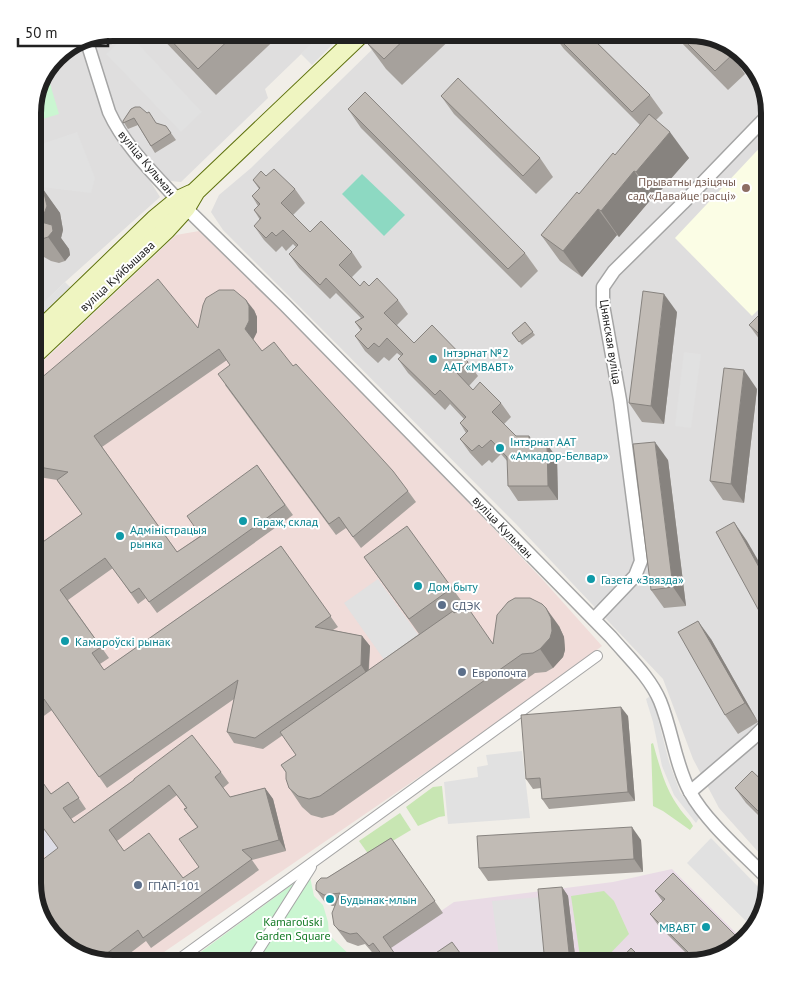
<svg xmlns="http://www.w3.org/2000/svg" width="802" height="996" viewBox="0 0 802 996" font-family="'PT Sans',sans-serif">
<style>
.residential{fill:#dfdede}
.commercial{fill:#f0dcd9}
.industrial{fill:#e9dbe5}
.education{fill:#fbfde5}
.grass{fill:#c8e6b3}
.park{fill:#caf6d1}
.pitch{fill:#8dd9c2}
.parking{fill:#e1e1e1}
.plaza{fill:#dddde6}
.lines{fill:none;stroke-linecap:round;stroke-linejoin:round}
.pedestrian-casing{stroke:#a5a5a5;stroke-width:12}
.minor-casing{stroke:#a5a5a5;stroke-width:15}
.secondary-casing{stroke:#5f720d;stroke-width:20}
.pedestrian{stroke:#fff;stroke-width:10}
.minor{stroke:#fff;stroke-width:12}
.secondary{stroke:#eff5c1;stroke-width:18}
.wall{fill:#a6a19c;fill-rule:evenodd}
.shaded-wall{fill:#87837f}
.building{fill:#c1bbb5;stroke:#87837f;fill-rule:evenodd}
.education-dot{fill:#8d6e63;stroke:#fff;stroke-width:2}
.culture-dot{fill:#0f9aa8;stroke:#fff;stroke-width:2}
.service-dot{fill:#5c6f8a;stroke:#fff;stroke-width:2}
.labels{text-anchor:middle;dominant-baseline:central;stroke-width:4;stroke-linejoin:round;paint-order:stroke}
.street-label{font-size:12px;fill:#212121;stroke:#fff}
.education-label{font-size:12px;fill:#785e54;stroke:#fff;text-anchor:end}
.culture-label{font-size:12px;fill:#0d838f;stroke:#fff;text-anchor:start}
.service-label{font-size:12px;fill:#4e5e75;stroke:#fff;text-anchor:start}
.park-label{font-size:12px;fill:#147a25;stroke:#fff}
.rim{fill:none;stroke:#212121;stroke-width:6}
</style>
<rect width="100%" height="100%" fill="#f1eee8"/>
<g class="residential">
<polygon points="113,33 323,33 265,89 268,98 181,182 170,181 158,173 112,114 92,41"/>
<polygon points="389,33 694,33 729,43 756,68 769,113 769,864 719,808 693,759 663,679 516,524 223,230 211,212 219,195 251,168"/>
<polygon points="81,45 95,91 107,123 147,176 160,197 65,282 33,313 33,108 60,53"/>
</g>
<polygon class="commercial" points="199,231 315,343 543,580 602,646 524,705 148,963 113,963 33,883 33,371 176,235"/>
<polygon class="industrial" points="672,869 743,940 734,950 689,963 367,962 454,902 613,882"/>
<polygon class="education" points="769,138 769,299 752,316 675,238"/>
<g class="grass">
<path d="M653,743C662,775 667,796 690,821L693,826L690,830L663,811L653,806L651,744Z"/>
<polygon points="442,786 445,816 439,817 418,826 406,807 433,787"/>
<polygon points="400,813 411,830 369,855 359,841"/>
<polygon points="604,891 614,901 629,934 601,963 581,963 571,896"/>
</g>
<g class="park">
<polygon points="48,77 59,114 33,122 33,108"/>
<polygon points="309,872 314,896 323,905 328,922 329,935 358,963 186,963"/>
</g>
<polygon class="pitch" points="362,174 405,215 384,236 342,194"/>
<g class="parking">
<polygon points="128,33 202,112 181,132 106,54"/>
<polygon points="323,33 344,33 312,65 301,54"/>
<polygon points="77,132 95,178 91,193 33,186 33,147"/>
<polygon points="65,282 72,289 33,326 33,313"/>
<polygon points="684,352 701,354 691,428 675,426"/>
<polygon points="378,579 420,637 385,661 344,603"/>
<polygon points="652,695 669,762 680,792 699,818 696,823 674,795 662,766 653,722 646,699"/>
<polygon points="522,751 530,818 448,824 444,782 478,777 477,767 488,765 486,755"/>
<polygon points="711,838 767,896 761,919 753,928 687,863"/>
<polygon points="541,897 549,963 500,963 492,901"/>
</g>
<polygon class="plaza" points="39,823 66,859 49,861 33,840 33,826"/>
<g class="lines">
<defs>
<g id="pedestrian">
<polyline points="174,963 597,656"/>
<polyline points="250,963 311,867"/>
</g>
<g id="minor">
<path d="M87,42L109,112C124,145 153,173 178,200"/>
<path d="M186,208L285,305L611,637C628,657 650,677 660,701C672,730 675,764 690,792C707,823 744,854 769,880"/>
<polyline points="594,619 635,576 641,561 620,400 603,305 603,287 614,271 683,203 769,114"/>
<polyline points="690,792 752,739 769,722"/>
</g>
<g id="secondary">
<polyline points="33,337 155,219 178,200 191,194"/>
<polyline points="33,356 166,230 186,208 196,191 362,33"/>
</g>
</defs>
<use href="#pedestrian" class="pedestrian-casing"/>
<use href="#minor" class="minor-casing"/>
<use href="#secondary" class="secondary-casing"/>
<use href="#pedestrian" class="pedestrian"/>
<use href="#minor" class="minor"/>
<use href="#secondary" class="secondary"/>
</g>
<g class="wall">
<polygon points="157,33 282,33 216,95"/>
<polygon points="378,33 457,33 402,85 386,69 367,43"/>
<polygon points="552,33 587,33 650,95 663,113 656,120 689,158 654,198 653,197 619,237 617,235 582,277 560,261 541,235 615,155 640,125 564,49"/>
<polygon points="672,33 694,33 732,55 745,74 728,90"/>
<polygon points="441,96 540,158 553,177 536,194 454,114"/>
<polygon points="131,109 156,123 166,126 176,140 155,153 138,125 128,129 123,121"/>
<polygon points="348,109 525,253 538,271 521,288 361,128"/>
<polygon points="266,176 295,189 305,203 293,215 310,232 352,252 362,267 352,277 360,286 369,286 398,300 408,314 397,325 414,343 468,362 478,376 469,386 473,390 501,403 511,417 504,424 516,436 529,436 535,444 557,458 558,500 518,501 508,486 508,462 501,454 492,463 489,460 482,466 470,453 460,439 466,433 460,423 464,419 450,404 445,410 408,373 398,359 401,356 397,353 389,361 384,357 378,363 365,351 355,336 361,331 355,322 361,318 336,293 330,299 299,268 289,254 296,247 293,244 286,251 282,246 276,252 264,240 254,226 260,220 254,210 258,206 252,196 259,189 253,180"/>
<polygon points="33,182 41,188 60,213 63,230 61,238 69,249 70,255 65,261 59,263 51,261 44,257 39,249 33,248"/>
<polygon points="770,304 770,350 762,343 749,325"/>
<polygon points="254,310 257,317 257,332 253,340 262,351 293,366 408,491 416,502 361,548 346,528 336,535 225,385 230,365 227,360 102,447 177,552 200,536 257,465 293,515 157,613 146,598 138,604 113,568 68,600 109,658 100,664 104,670 281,546 338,627 333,630 362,636 370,646 369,670 419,634 364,557 452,588 493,644 559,626 564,637 565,650 563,657 553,668 546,672 535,673 333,815 322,818 311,815 302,807 289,788 286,772 281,765 296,755 283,735 263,749 234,743 227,732 234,699 107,788 52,710 33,724 33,549 82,514 57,480 33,476 33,385 198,328"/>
<polygon points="677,312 664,424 642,422 629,403"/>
<polygon points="525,322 535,335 522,345 512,333"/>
<polygon points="757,389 744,503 723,500 710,481"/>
<polygon points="668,460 686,606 664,608 651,590"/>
<polygon points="711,639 758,722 738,734 725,715"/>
<polygon points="628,716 635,801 549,809 542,799 541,788 533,789 526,779"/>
<path d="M33,769L51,794L68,782L86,809L71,819L74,823L134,780L221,772L229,783L223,788L230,797L265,788L273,799L286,851L252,860L259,870L151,948L146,941L116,964H113L77,955L58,848L39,823L33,826ZM177,795L186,808L184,809L197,827L199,868L183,878L124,851L117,841Z"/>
<polygon points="735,788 770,788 770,827 746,803"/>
<polygon points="391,838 443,913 391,948 385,960 381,955 377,958 365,944 358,946 347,942 334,925 335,906 332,906 324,901 316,890 327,878"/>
<polygon points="641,840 643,872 488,881 479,868"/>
<polygon points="562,887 568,896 576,964 545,964"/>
<polygon points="655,891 734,950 695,962 658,925 650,914 663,902"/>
</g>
<g class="shaded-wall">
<polygon points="670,132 689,158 654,198 636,172"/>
<polygon points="634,171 653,197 619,237 601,211"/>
<polygon points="37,183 44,193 43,189 60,213 63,230 61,238 69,249 70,255 65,261 48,237 41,222 39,188"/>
<polygon points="598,209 617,235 582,277 563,251"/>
<polygon points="664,294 677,312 664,424 651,406"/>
<polygon points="246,300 254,310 257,317 257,332 253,340 245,329"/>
<polygon points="744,370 757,389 744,503 731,484"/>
<polygon points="529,436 539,450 529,444"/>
<polygon points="655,442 668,460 686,606 673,587"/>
<polygon points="547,444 557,458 558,500 548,486"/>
<polygon points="734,522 747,541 770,581 770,587"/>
<polygon points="546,608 559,626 564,637 565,650 563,657 553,668 540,649"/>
<polygon points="698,621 711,639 758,722 745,703"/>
<polygon points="362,636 370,646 368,676 361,665"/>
<polygon points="621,707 628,716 635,801 628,792"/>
<polygon points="265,788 273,799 286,851 279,840"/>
<polygon points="632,827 641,840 643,872 634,859"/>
<polygon points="562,887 568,896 576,964 571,964 570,962"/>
</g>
<g class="building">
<polygon points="164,33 236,33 198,69"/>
<polygon points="378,33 411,33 384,59 367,43"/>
<polygon points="553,33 587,33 650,95 632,112"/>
<polygon points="677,33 694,33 716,39 732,55 715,71"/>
<polygon points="458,78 540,158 523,176 441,96"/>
<polygon points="365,92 525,253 508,269 348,109"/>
<polygon points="135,107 140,107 147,113 149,112 156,123 166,126 171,133 151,146 134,118 123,123 123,121 131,109"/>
<polygon points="649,114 670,132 636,172 634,171 601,211 598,209 563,251 541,235 577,192 579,194 613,153 615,155"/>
<polygon points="274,169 295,189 281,203 310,232 321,221 352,252 339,265 360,286 364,281 369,286 377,278 398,300 384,313 414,343 432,325 468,362 457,373 473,390 480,382 501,403 492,412 516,436 529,436 529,444 547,444 548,486 508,486 507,457 491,440 482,448 479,445 472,451 460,439 468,431 460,423 466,417 440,390 435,395 398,359 403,354 387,338 379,347 374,343 368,349 355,336 362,329 355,322 364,317 326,278 320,285 289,254 298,245 283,230 276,236 272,232 266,238 254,226 261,218 254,210 260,204 252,196 260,188 253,180 261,171 266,176"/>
<polygon points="33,182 37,183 39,188 43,189 47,206 41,222 52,225 53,231 48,237 42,239 33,237"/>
<polygon points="158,279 198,328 203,305 206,298 219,290 234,290 246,300 249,306 249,321 245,329 262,351 274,342 293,366 296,364 393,471 408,491 353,537 339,517 329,524 218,374 230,365 219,349 94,436 177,552 201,536 187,516 257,465 285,505 149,602 139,588 131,593 105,558 60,590 101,647 92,653 104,670 281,546 331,616 315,627 362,636 361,665 255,738 227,732 238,680 99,777 44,699 33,708 33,549 82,514 57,480 68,472 33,466 33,385"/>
<polygon points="643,291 664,294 651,406 629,403"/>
<polygon points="770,304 770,334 765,339 749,325"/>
<polygon points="525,322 533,332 519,342 512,333"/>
<polygon points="724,368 744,370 731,484 710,481"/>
<polygon points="655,442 673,587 651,590 633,444"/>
<polygon points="734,522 770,587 770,631 716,532"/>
<polygon points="407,526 452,588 409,619 364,557"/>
<polygon points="515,598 530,598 542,604 546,608 551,618 552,631 550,638 540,649 533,653 522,654 320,796 309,799 298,796 289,788 286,779 286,772 281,765 296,755 280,732 453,611 454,613 466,605 493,644 497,615 508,602"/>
<polygon points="698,621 745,703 725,715 678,632"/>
<polygon points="621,707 628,792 542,799 540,778 526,779 521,715"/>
<path d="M192,735L221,772L215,777L230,797L265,788L279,840L242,850L252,859L143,938L138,930L98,960L77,955L46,928L32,883L33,867L58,848L33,814V769L51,794L68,782L79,798L63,808L74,823L134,780V779ZM169,785L187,808L184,809L198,827L179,839L199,867L183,878L149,833L124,851L109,830Z"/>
<polygon points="752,771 770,788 770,823 735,788"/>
<polygon points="632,827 634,859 479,868 477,836"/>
<polygon points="391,838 435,901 383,937 402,964 381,964 386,960 373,943 369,946 357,933 350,934 339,930 334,925 332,913 340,893 324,895 316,890 316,885 317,882 321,878 327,878"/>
<polygon points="673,873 741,941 734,950 697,961 650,914 665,899 655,891"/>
<polygon points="562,887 570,962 545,964 538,889"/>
<polygon points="452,942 466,961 462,964 426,964 424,961"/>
<polygon points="631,948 647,964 616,964"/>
</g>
<circle class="education-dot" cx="746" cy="188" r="5"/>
<g class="culture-dot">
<circle cx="433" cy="359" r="5"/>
<circle cx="500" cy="448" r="5"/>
<circle cx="243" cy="521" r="5"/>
<circle cx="120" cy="536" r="5"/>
<circle cx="591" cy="579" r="5"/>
<circle cx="418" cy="586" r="5"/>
<circle cx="65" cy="641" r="5"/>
<circle cx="330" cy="899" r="5"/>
<circle cx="706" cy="927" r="5"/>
</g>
<g class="service-dot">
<circle cx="442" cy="605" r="5"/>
<circle cx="462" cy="672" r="5"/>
<circle cx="138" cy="885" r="5"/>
</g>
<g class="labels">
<g class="street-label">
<text transform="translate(147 163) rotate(50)">вуліца Кульман</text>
<text transform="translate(117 276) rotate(-43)">вуліца Куйбышава</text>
<text transform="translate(611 342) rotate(81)">Цнянская вуліца</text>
<text transform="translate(503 527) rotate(46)">вуліца Кульман</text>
</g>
<g class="education-label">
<text x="736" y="181">Прыватны дзіцячы<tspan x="736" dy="14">сад «Давайце расці»</tspan></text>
</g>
<g class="culture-label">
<text x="443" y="352">Інтэрнат №2<tspan x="443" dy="14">ААТ «МВАВТ»</tspan></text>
<text x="510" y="441">Інтэрнат ААТ<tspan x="510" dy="14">«Амкадор-Белвар»</tspan></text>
<text x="253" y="521">Гараж, склад</text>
<text x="130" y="529">Адміністрацыя<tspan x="130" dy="14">рынка</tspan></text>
<text x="601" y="579">Газета «Звязда»</text>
<text x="428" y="586">Дом быту</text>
<text x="75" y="641">Камароўскі рынак</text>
<text x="340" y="899">Будынак-млын</text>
<text x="696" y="927" text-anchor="end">МВАВТ</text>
</g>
<g class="service-label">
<text x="452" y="605">СДЭК</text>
<text x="472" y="672">Европочта</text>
<text x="148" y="885">ГПАП-101</text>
</g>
<g class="park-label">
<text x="293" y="921">Kamaroŭski<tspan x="293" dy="14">Garden Square</tspan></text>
</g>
</g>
<path d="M0 0H802V996H0ZM113 41H689A72 72 0 0 1 761 113V883A72 72 0 0 1 689 955H113A72 72 0 0 1 41 883V113A72 72 0 0 1 113 41Z" fill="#fff" fill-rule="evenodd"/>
<path class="rim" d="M113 41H689A72 72 0 0 1 761 113V883A72 72 0 0 1 689 955H113A72 72 0 0 1 41 883V113A72 72 0 0 1 113 41Z"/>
<path d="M18 38v8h90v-8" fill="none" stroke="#212121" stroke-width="2.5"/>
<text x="25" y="38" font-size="15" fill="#212121" stroke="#ffffff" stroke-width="4" paint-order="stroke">50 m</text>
</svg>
